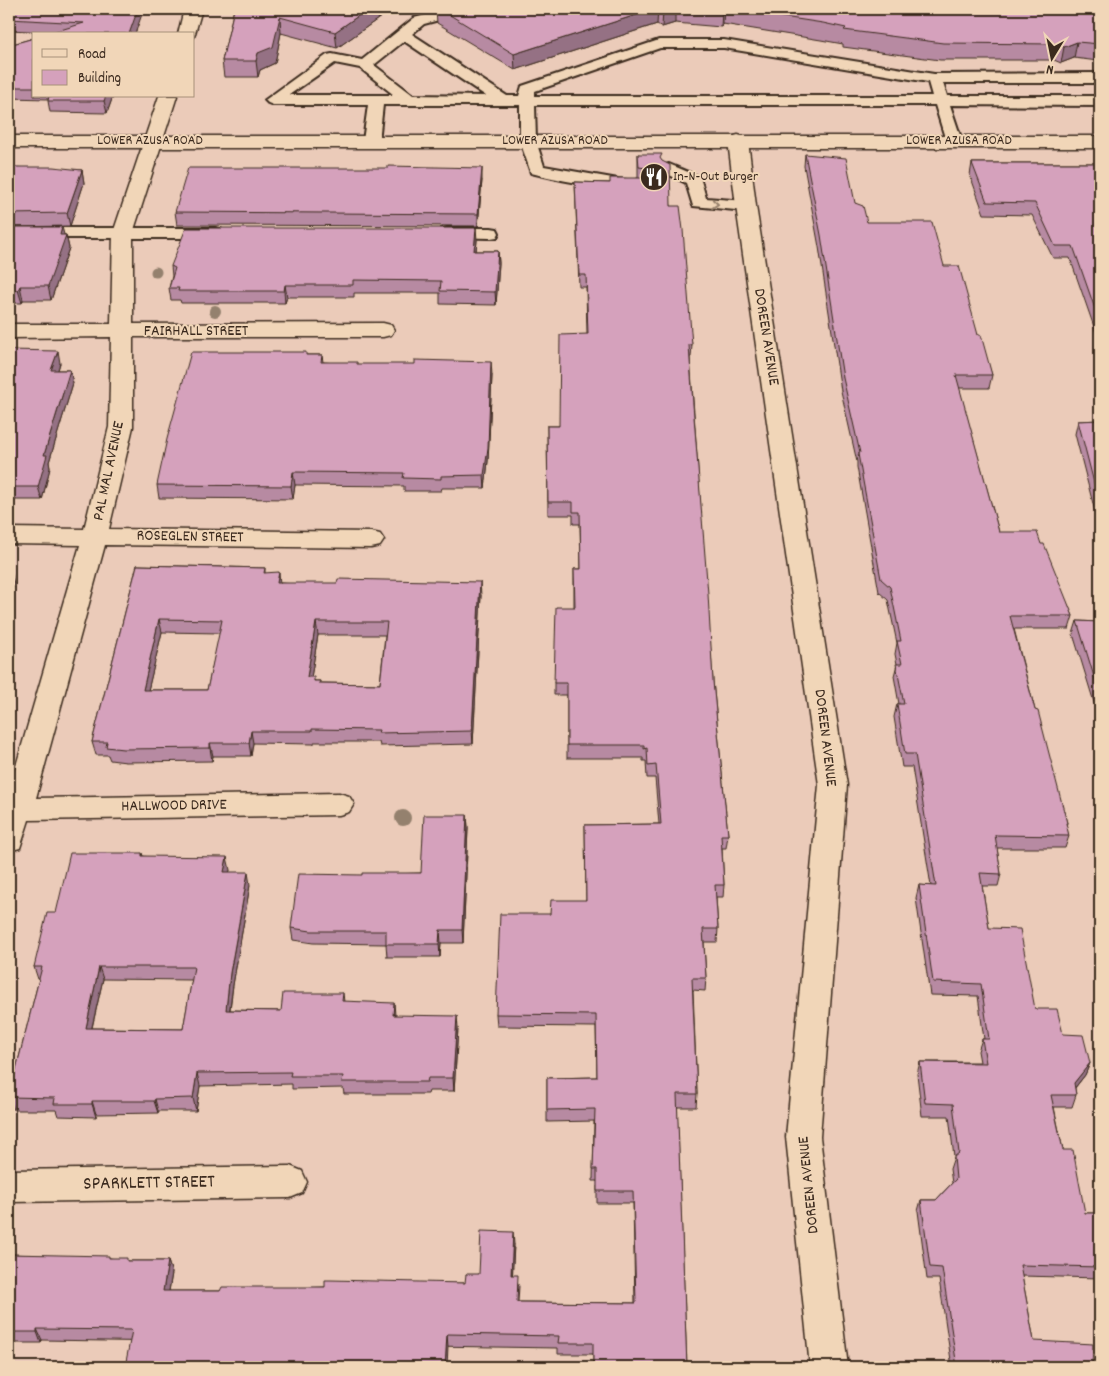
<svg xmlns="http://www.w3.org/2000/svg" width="1109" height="1376" viewBox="0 0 1109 1376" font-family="Dekko,sans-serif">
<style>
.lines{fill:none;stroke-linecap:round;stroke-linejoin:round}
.lane-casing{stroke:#3b2a1e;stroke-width:4}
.street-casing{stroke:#3b2a1e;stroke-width:3}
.secondary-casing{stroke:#3b2a1e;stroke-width:3}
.lane{fill:#f1d6b8;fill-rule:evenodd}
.street{fill:#f1d6b8;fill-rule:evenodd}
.secondary{fill:#f1d6b8;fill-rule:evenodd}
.tree{fill:#94816e}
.wall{fill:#b78aa2;stroke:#3b2a1e;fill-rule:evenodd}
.shaded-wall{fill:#957184;stroke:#3b2a1e}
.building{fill:#d5a1bc;stroke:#3b2a1e;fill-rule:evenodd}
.oneway{stroke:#96806b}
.labels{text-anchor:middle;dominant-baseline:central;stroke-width:4;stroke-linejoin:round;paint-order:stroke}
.far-street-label{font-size:14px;fill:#3b2a1e;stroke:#f1d6b8}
.far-poi-label{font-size:14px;fill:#3b2a1e;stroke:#f1d6b8;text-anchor:start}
.street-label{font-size:16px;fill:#3b2a1e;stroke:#f1d6b8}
.near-street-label{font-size:19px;fill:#3b2a1e;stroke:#f1d6b8}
</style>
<rect width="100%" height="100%" fill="#ebcbb9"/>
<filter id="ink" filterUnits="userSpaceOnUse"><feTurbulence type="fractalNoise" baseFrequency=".02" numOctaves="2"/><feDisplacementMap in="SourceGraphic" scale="10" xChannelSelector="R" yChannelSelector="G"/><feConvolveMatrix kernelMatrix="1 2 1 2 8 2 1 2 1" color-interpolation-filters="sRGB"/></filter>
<g filter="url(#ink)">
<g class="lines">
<defs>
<g id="lane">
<path d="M449,9H471L469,12L424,24L412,34L507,96H519L522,86L659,40H724L934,74L1100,73V83H943L947,96H1100V106L950,105L962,141L960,144H948L946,141L935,105H535L536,141L544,166L618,179L645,182L647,185L645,188C623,194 555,179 531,173L520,141V105H383L379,141L377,144H365L363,141L368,105H273L268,103L265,100L327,55L332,54L362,60L414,18ZM404,41L486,96L413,95L374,65ZM660,48H724L928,82L932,96H535V91ZM335,63L360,68L394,95H289Z"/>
<polygon points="669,164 700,177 706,198 746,201 752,202 754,206 752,210 746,211 693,206 686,183 663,172 661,169 663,166"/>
<polygon points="9,228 215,228 221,229 223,233 221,237 215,238 9,238"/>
<polygon points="447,228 491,228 497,229 499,233 497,237 491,238 441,237 439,233 441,229"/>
</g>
<g id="street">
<polygon points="184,9 202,9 194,37 194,34 178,34"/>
<polygon points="159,96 177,96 133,233 133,324 383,323 391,325 394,330 391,335 383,337 133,337 133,427 109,529 371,532 380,534 384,540 380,546 371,548 105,545 36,798 339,793 349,796 354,804 349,812 339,815 29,820 20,848 9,851 9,790 80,545 9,544 9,528 84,529 109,427 111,337 9,338 9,324 111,324 113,233"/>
<polygon points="738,135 745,137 748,141 756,206 847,785 820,1137 848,1367 810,1367 786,1137 819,785 736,206 728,141 731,137"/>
<polygon points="290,1166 302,1171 307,1182 302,1193 290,1198 9,1202 9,1170"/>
</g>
<rect id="secondary" x="9" y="136" width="1091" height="12"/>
</defs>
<use href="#lane" class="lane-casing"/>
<use href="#street" class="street-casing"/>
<use href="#secondary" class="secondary-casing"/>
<use href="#lane" class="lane"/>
<use href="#street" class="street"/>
<use href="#secondary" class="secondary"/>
</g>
<g class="tree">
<circle cx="156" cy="272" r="5.5"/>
<circle cx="215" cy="311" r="6"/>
<circle cx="403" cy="818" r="8"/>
</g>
<g class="wall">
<polygon points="9,9 143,9 141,14 141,17 52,32 9,30"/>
<polygon points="234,9 392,9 337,48 281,33 275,63 260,70 258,77 224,77 222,61"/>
<polygon points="414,9 1100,9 1100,60 1098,61 1074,58 1061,63 1054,60 940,60 843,47 843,44 821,40 723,24 721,27 675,23 662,27 657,24 515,70 437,23 436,10 423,14"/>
<polygon points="34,38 34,96 113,96 107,113 50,112 48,101 48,99 9,98 9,45"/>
<polygon points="638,154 661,160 671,206 692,345 691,357 690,357 713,681 728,835 726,848 722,848 724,885 723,897 716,897 718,929 717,942 704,942 706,978 705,991 693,990 697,1094 696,1107 677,1107 687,1367 593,1367 593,1354 558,1354 558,1348 42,1340 41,1343 9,1343 9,1254 110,1258 128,1261 168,1261 172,1273 169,1291 220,1291 325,1287 465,1283 479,1274 514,1244 512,1275 519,1286 518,1302 635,1303 633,1203 597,1203 597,1181 593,1181 594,1121 547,1122 547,1078 597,1077 596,1027 497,1026 496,1014 550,914 586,900 585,825 659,824 655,778 647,778 646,761 643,761 643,758 567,758 567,695 554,695 554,683 574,607 574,569 581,569 580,524 573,524 573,515 548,515 547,426 559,426 587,334 586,287 579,287 575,182 610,183 638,178"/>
<polygon points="805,154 855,203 867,222 944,266 978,335 992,375 989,388 959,388 999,532 1041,544 1073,616 1069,629 1014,629 1035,710 1067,823 1066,826 1069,836 1065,848 997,848 1001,874 998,886 982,886 989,928 1035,1009 1063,1034 1090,1063 1085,1075 1075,1088 1076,1095 1072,1107 1054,1107 1063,1150 1085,1213 1100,1213 1100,1278 1022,1276 1034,1341 1092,1367 952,1367 939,1279 927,1279 918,1211 921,1200 936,1200 952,1183 950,1169 954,1157 949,1116 922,1116 917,1074 920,1062 980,1062 978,1051 982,1039 984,1039 978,996 930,995 916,898 919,885 931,886 912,767 902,767 894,717 897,704 899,704 894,676 897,664 895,654 897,643 888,600 879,592 857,467 857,462 841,391 819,247 804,166"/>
<polygon points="972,163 1100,163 1100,344 1070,258 1053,258 1032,215 984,214 970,175"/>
<polygon points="9,167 82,170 84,183 70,226 9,227"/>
<polygon points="388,168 482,180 478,226 177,225 175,212"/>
<polygon points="9,227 66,235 69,248 51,300 23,300 22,303 9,303"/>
<polygon points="477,240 476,251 498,251 499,263 496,305 440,304 440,293 354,293 354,297 287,297 285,303 181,303 180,300 171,300 169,288 172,276 171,266"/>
<polygon points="9,350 60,363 58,370 70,370 73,383 49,462 50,468 42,500 14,500 14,502 9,502"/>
<polygon points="306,355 322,355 323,362 492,375 488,461 485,488 442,488 441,491 404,491 404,486 295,485 293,499 159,498 157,485"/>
<polygon points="1100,420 1100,523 1098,523 1075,434 1078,421"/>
<path d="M137,565L265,568V573L280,583L481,595L473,744L380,746L379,742H314V744L253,743L251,756H213L212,761L126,762L110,760L108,755H96L92,742ZM162,632L220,633L207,690H148ZM318,635H385L380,684L320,683V681H315L311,677Z"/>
<polygon points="1077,621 1100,622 1100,722 1073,634"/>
<polygon points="467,815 468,828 463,943 441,943 440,957 387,957 386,944 313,943 293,940 291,928 362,875 421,873"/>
<path d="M142,853L143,856L230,870L229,872L250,885L233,985L230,1010L281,1011L343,993L344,1002L395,1015L458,1028L454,1091H429L428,1094H344L343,1088L292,1089V1084L200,1086L196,1111H158V1113L96,1114V1117L58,1116L56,1110H14L9,1097L39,979H38L34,967L56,913ZM103,979L192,980L183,1029L92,1028Z"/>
</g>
<g class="shaded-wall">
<polygon points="137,9 143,9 141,14 141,17 135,34 129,34"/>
<polygon points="368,9 392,9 337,48 335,32"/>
<polygon points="422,9 436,9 436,10 423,14"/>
<polygon points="655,9 658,9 657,24 515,70 514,54"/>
<polygon points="670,9 675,9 675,23 662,27 663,11"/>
<polygon points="724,9 723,24 721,27 722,11"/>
<polygon points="280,17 281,33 275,63 260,70 258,77 256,61 258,53"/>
<polygon points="1077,42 1074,58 1061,63 1064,47"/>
<polygon points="1100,48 1100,60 1098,61"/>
<polygon points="106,96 113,96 107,113 104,101"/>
<polygon points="482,168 482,180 478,226 478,214"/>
<polygon points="82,170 84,183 70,226 67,213"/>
<polygon points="62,227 65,238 66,235 69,248 51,300 48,286 60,235"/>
<polygon points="476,228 477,240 475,263 474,251"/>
<polygon points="498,251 499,263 496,305 495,292"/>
<polygon points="285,285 287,297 285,303 284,291"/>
<polygon points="20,286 23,300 22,303 18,290"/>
<polygon points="58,351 60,363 54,383 51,370"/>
<polygon points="491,362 492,375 488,461 485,488 484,475"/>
<polygon points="70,370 73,383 49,462 50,468 42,500 38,487 44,455"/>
<polygon points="293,472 295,485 293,499 291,486"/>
<polygon points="11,571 14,584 9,601 9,577"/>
<polygon points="279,572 280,585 277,583"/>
<polygon points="480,582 481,595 473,744 472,731"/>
<polygon points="159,619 162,632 145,703 143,690"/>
<polygon points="316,622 318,635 309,690 307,677"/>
<polygon points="251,731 253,743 251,756 249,743"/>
<polygon points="210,743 213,756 212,761 210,748"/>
<polygon points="467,815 468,828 463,943 462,930"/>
<polygon points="227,857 230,870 227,885 224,872"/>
<polygon points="248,872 250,885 233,985 228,1022 226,1010 230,973"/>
<polygon points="440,930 441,943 440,957 439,944"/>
<polygon points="99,967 103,979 89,1040 86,1028"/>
<polygon points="394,1003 395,1015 393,1015"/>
<polygon points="457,1016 458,1028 454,1091 453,1078"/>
<polygon points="1090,1063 1085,1075 1069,1095 1074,1083"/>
<polygon points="197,1073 200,1086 196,1111 193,1098"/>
<polygon points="155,1099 158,1111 158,1113 154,1101"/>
<polygon points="92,1101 96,1114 96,1117 92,1104"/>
<polygon points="513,1232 514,1244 512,1286 511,1275"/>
<polygon points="168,1261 172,1273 167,1303 163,1291"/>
<polygon points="37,1329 42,1340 41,1343 37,1332"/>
<polygon points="447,1334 448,1346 447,1367 445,1367"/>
</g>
<g class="building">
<polygon points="9,9 138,9 129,34 47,34 84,23 9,19"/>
<polygon points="234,9 368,9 335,32 280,17 273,47 258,53 256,61 222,61"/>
<polygon points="440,9 655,9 514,54"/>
<polygon points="659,9 670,9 663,11"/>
<polygon points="697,9 724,9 722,11"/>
<polygon points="730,9 1100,9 1100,44 1077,42 1064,47 1057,44 943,43 844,30 846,28 823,23"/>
<polygon points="34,38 34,87 9,87 9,45"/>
<polygon points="49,96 106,96 104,101 48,101"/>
<polygon points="638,154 662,154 660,158 662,161 670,165 671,206 680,206 683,230 692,345 689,345 693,404 708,594 713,681 728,835 721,835 724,885 715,885 718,929 703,929 706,978 692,978 697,1094 677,1094 687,1367 593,1367 593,1343 558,1343 559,1336 447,1334 445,1367 125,1367 132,1330 37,1329 37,1332 9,1332 9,1254 109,1256 109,1258 127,1258 127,1261 168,1261 163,1291 220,1291 222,1287 325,1287 325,1280 330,1280 465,1283 466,1274 479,1274 481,1231 513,1232 511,1275 518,1275 517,1302 636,1303 633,1191 597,1191 597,1169 593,1169 595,1109 547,1110 547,1078 597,1077 596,1015 496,1014 500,914 550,914 551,900 586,900 585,825 661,824 656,765 648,766 647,748 644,749 644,745 567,745 567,683 554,683 556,607 575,607 574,569 581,569 580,512 573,512 573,502 548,502 547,426 559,426 560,335 588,334 586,275 579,275 575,182 610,183 610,178 646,178 649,172 646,168 639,167"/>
<polygon points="805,154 846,158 855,203 863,206 867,222 932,222 944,266 959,266 978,335 981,335 992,375 956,375 999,532 1037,532 1041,544 1044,544 1073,616 1010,616 1035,710 1038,711 1067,823 1066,823 1069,836 995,835 1001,874 980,873 989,928 1020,929 1035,1009 1057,1009 1063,1034 1083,1035 1090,1063 1074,1083 1076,1095 1051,1095 1063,1150 1073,1150 1085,1213 1100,1213 1100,1267 1020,1265 1034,1341 1093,1344 1092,1367 957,1367 942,1268 930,1267 921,1200 936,1200 956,1179 954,1157 959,1153 953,1104 925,1103 920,1062 986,1063 982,1039 989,1039 981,984 933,982 919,885 936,886 915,754 905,754 897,704 904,704 896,664 902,664 897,641 901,641 890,587 881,579 858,454 860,453 843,378 821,235"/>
<polygon points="972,163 1100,163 1100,323 1073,246 1055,246 1035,203 987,202"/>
<polygon points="388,166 482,168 478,214 175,212 188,168 388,168"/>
<polygon points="9,167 53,167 82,170 67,213 9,214"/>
<polygon points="9,227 62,227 60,235 66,235 48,286 20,286 18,290 9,290"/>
<polygon points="186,228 476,228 474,251 498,251 495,292 440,291 441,281 353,280 353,285 285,285 284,291 178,291 179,288 169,288 175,268 171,266"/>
<polygon points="9,350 58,351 51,370 70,370 44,455 47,455 38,487 11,487 11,489 9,489"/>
<polygon points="191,352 306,352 306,355 322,355 321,362 357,362 357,364 415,364 415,360 491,362 488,448 484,475 441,476 441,479 403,478 404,473 293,472 291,486 157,485 167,439"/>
<polygon points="1100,420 1100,506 1078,421"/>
<path d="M137,565L265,568L264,573L279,572L277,583H337L338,579L480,582L472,731L378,733L379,730L312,729V731H251L249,743H210V748L123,749L106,747L107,742H92ZM159,619L222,620L207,690H143ZM316,622H387L380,684L319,683L320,681H314V677H307Z"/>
<polygon points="1077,621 1100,622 1100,696"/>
<polygon points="424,815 467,815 462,930 440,930 439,944 386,944 386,931 311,931 291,928 298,874 362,875 362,873 421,873"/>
<path d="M70,853H142V856L227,857L224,872H248L230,973L226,1010L281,1011L283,993H343L342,1001L394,1003L393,1015L457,1016L453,1078H428L427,1082H342L343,1076H290L291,1072L197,1073L193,1098L155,1099L154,1101H92V1104H54L55,1098L9,1097L42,967H34L47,913H56ZM99,967H194L183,1029L86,1028Z"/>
</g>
<defs><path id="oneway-chevron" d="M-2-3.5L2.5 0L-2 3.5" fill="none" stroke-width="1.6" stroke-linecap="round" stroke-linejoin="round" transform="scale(1.25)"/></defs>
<use class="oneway" href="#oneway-chevron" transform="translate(715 204) rotate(5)"/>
</g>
<defs>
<symbol id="restaurant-disc" viewBox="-11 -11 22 22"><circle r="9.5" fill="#3b2a1e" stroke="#f1d6b8"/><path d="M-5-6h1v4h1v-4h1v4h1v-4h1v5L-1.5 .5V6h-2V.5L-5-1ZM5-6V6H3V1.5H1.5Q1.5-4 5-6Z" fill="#fff"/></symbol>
</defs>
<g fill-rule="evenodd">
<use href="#restaurant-disc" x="638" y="161" width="32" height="32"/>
</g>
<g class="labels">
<g class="far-street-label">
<text x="150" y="141">LOWER AZUSA ROAD</text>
<text x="555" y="141">LOWER AZUSA ROAD</text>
<text x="959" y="141">LOWER AZUSA ROAD</text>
</g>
<g class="far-poi-label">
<text x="673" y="177">In-N-Out Burger</text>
</g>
<g class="street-label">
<text x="196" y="331">FAIRHALL STREET</text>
<text transform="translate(766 337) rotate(81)">DOREEN AVENUE</text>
<text transform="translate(109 471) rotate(-78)">PAL MAL AVENUE</text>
<text transform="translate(190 537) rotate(1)">ROSEGLEN STREET</text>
<text transform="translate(825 738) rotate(83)">DOREEN AVENUE</text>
<text transform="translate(174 806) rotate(-1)">HALLWOOD DRIVE</text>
<text transform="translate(809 1185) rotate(-96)">DOREEN AVENUE</text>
</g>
<g class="near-street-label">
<text transform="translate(149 1184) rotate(-1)">SPARKLETT STREET</text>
</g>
</g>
<rect width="1109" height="1376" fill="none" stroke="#f1d6b8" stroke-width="30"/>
<rect x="15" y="15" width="1079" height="1346" fill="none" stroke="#3b2a1e" stroke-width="2" filter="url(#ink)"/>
<rect x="32" y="32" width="162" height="65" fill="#f1d6b8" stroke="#a8917a"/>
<rect x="42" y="49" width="25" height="8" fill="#f1d6b8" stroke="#a8917a"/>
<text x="78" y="58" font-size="15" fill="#3b2a1e">Road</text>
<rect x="42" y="70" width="25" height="15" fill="#d5a1bc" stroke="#a8917a"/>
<text x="78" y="82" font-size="15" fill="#3b2a1e">Building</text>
<g transform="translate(1052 58) rotate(190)" stroke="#f1d6b8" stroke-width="4" paint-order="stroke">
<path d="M0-4L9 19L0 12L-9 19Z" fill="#3b2a1e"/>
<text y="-8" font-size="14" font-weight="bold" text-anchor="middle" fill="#3b2a1e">N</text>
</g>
</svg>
